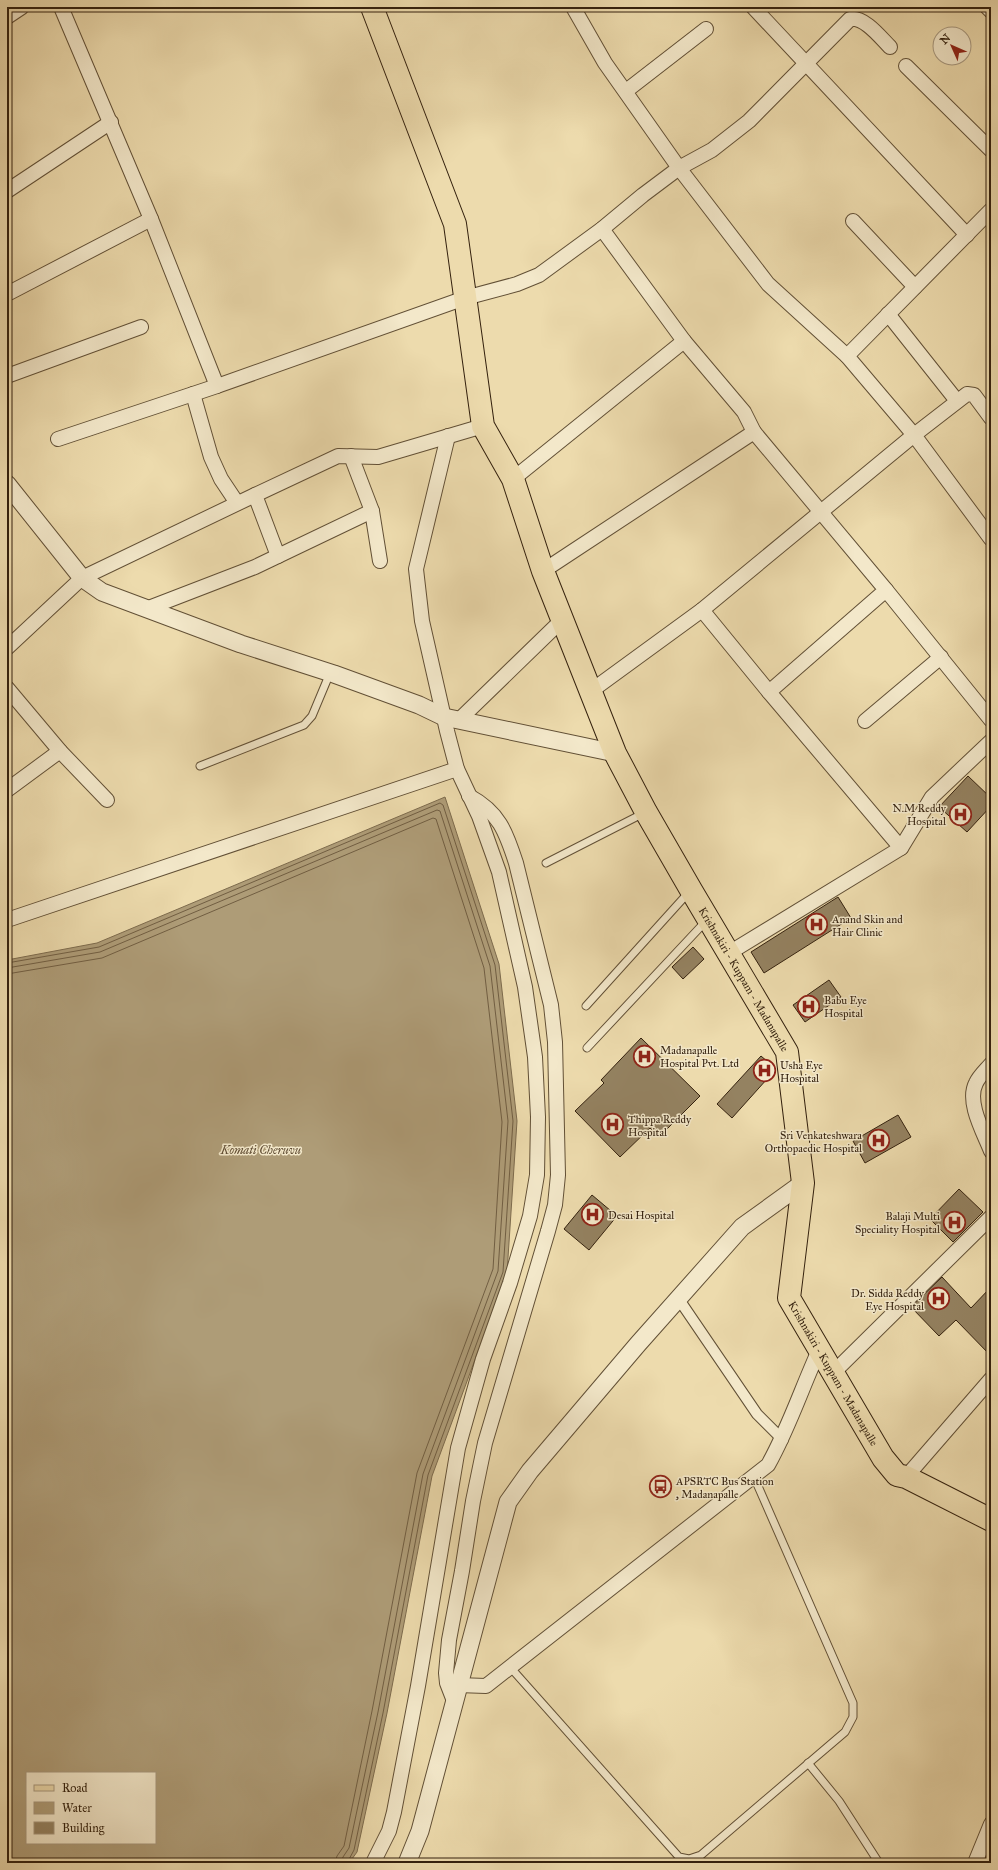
<svg xmlns="http://www.w3.org/2000/svg" width="998" height="1870" viewBox="0 0 998 1870" font-family="'IM FELL Great Primer',serif">
<style>
.water{fill:#ae9c77;stroke:#7d6b4d;fill-rule:evenodd}
.lines{fill:none;stroke-linecap:round;stroke-linejoin:round}
.shore{stroke:#715e42;stroke-width:1}
.building{fill:#948261;stroke:#34210e}
.service-casing{stroke:#625036;stroke-width:9}
.pedestrian-casing{stroke:#625036;stroke-width:12}
.minor-casing{stroke:#625036;stroke-width:16}
.tertiary-casing{stroke:#625036;stroke-width:19}
.primary-casing{stroke:#34210e;stroke-width:24}
.service{stroke:#f3e8ca;stroke-width:7}
.pedestrian{stroke:#f3e8ca;stroke-width:10}
.minor{stroke:#f3e8ca;stroke-width:14}
.tertiary{stroke:#f3e8ca;stroke-width:17}
.primary{stroke:#eddbad;stroke-width:22}
.labels{text-anchor:middle;dominant-baseline:central;stroke-width:3;stroke-linejoin:round;paint-order:stroke}
.poi-label{font-size:11px;fill:#34210e;stroke:#f3e8ca;text-anchor:start}
.street-label{font-size:11px;fill:#34210e;stroke:#f3e8ca}
.water-label{font-size:12px;font-style:italic;fill:#5f4c33;stroke:#f3e8ca}
</style>
<rect width="100%" height="100%" fill="#eddbad"/>
<filter id="stains"><feTurbulence type="fractalNoise" baseFrequency=".005" numOctaves="4"/><feColorMatrix values="0 0 0 0 .2 0 0 0 0 .09 0 0 0 0 .02 0 0 0 .5 -.17"/></filter>
<radialGradient id="worn" r=".72"><stop offset=".6" stop-color="#630" stop-opacity="0"/><stop offset="1" stop-color="#630" stop-opacity=".3"/></radialGradient>
<path class="water" d="M445,797L499,964L517,1121L507,1273L432,1476L387,1713L357,1852L349,1863H7V960L97,943ZM27,1773H155V1843H27Z"/>
<g class="lines">
<g class="shore">
<polyline points="7,963 99,947 440,803 443,805 495,965 513,1121 503,1272 428,1475 383,1713 354,1850 347,1863"/>
<polyline points="7,968 100,952 437,810 440,811 490,966 508,1121 498,1271 423,1474 378,1712 349,1848 343,1857 341,1863"/>
<polyline points="7,974 102,958 433,818 436,819 484,968 502,1122 493,1269 417,1473 372,1711 344,1846 337,1856 335,1863"/>
</g>
</g>
<g class="building">
<polygon points="968,776 991,798 991,806 967,832 939,807"/>
<polygon points="838,897 851,918 764,973 751,952"/>
<polygon points="693,947 704,959 683,979 672,967"/>
<polygon points="829,980 841,997 805,1022 793,1005"/>
<polygon points="641,1038 700,1096 659,1137 650,1128 620,1157 575,1111 604,1083 601,1080"/>
<polygon points="761,1056 776,1069 732,1118 717,1104"/>
<polygon points="898,1115 911,1137 865,1163 853,1141"/>
<polygon points="959,1189 983,1212 953,1242 930,1219"/>
<polygon points="592,1195 617,1216 589,1250 564,1229"/>
<polygon points="942,1277 971,1308 991,1287 991,1356 956,1320 939,1336 911,1307"/>
</g>
<g class="lines">
<defs>
<g id="service">
<polyline points="200,766 304,725 312,716 330,673"/>
<polyline points="546,863 644,813"/>
<polyline points="586,1006 689,892"/>
<polyline points="587,1048 706,921"/>
<polyline points="510,1667 679,1857 689,1859 701,1855 845,1732 853,1717 853,1703 754,1477"/>
<polyline points="808,1763 839,1801 879,1863"/>
</g>
<polyline id="pedestrian" points="678,1298 757,1414 783,1440"/>
<g id="minor">
<polyline points="573,7 605,63 679,168 768,284 847,356"/>
<polyline points="753,7 967,235"/>
<polyline points="987,7 991,11"/>
<polyline points="7,17 22,7"/>
<polyline points="906,66 991,150"/>
<polyline points="626,91 706,29"/>
<polyline points="7,191 111,122"/>
<polyline points="853,221 915,287"/>
<polyline points="602,229 684,341 744,412 754,432"/>
<polyline points="7,294 151,219 61,7"/>
<polyline points="888,314 957,401"/>
<polyline points="7,376 141,327"/>
<path d="M217,386L465,298L517,284L539,275L602,229L643,195L679,168L712,150L749,121L850,19C865,17 880,37 890,47"/>
<polyline points="193,394 211,457 221,479 237,503"/>
<polyline points="991,418 974,395 967,394 914,435 991,539"/>
<polyline points="58,439 217,386 151,219"/>
<polyline points="513,479 684,341"/>
<polyline points="255,495 278,556"/>
<polyline points="372,511 380,561"/>
<polyline points="543,571 754,432 886,590 769,692 901,848"/>
<polyline points="886,590 991,720"/>
<polyline points="146,609 255,567 372,511 351,456"/>
<polyline points="702,610 769,692"/>
<polyline points="7,648 82,578 255,495 338,456 378,457 483,426"/>
<polyline points="7,688 60,751 7,790"/>
<polyline points="591,691 702,610 914,435 847,356 991,210"/>
<polyline points="459,720 561,621"/>
<polyline points="865,721 941,657"/>
<polyline points="60,751 107,800"/>
<polyline points="7,920 457,769"/>
<polyline points="729,953 901,848 932,797 991,741"/>
<path d="M991,1064C986,1070 979,1076 976,1083C966,1102 984,1133 991,1151"/>
<polyline points="833,1373 991,1217"/>
<polyline points="906,1477 991,1379"/>
<path d="M458,1685L486,1686L768,1465C789,1428 802,1387 820,1348"/>
<path d="M454,1701L447,1683L446,1673L449,1640L462,1571L473,1501L485,1443L548,1231L555,1205L558,1175L555,1042L551,1005L516,863C506,832 499,812 469,796"/>
<polyline points="373,1863 389,1831 394,1812 418,1686 458,1448 483,1359 510,1283 530,1216 537,1175 538,1117 535,1057 525,987 499,872 479,816 457,769 447,731 422,621 416,569 448,436"/>
<polyline points="975,1863 991,1824"/>
</g>
<g id="tertiary">
<polyline points="7,484 82,578 102,592 241,644 334,674 419,705 444,717 615,753"/>
<polyline points="407,1863 420,1831 508,1502 530,1471 638,1344 742,1227 803,1183"/>
</g>
<g id="primary">
<path id="s1" d="M372,7L455,224L483,426L513,479L543,571L615,753L646,812L691,890L787,1052L803,1183L789,1298L883,1458L897,1475L906,1477L991,1520"/>
</g>
</defs>
<use href="#service" class="service-casing"/>
<use href="#pedestrian" class="pedestrian-casing"/>
<use href="#minor" class="minor-casing"/>
<use href="#tertiary" class="tertiary-casing"/>
<use href="#primary" class="primary-casing"/>
<use href="#service" class="service"/>
<use href="#pedestrian" class="pedestrian"/>
<use href="#minor" class="minor"/>
<use href="#tertiary" class="tertiary"/>
<use href="#primary" class="primary"/>
</g>
<defs>
<symbol id="hospital-ring" viewBox="-11 -11 22 22"><circle r="9.5" fill="#f3e8ca" stroke="#8f2418" stroke-width="1.5"/><path d="M-5-5h3v3.5h4V-5h3V5h-3V1.5h-4V5h-3Z" fill="#8f2418"/></symbol>
<symbol id="bus-ring" viewBox="-11 -11 22 22"><circle r="9.5" fill="#f3e8ca" stroke="#8f2418" stroke-width="1.5"/><path d="M-5-6H5V4H4V6H2V4H-2V6H-4V4H-5ZM-3.5-4V0h7V-4ZM-3.5 1.2v1.5H-2V1.2ZM2 1.2v1.5H3.5V1.2Z" fill="#8f2418"/></symbol>
</defs>
<g fill-rule="evenodd">
<use href="#hospital-ring" x="948" y="802" width="25" height="25"/>
<use href="#hospital-ring" x="804" y="912" width="25" height="25"/>
<use href="#hospital-ring" x="796" y="994" width="25" height="25"/>
<use href="#hospital-ring" x="632" y="1044" width="25" height="25"/>
<use href="#hospital-ring" x="752" y="1058" width="25" height="25"/>
<use href="#hospital-ring" x="600" y="1112" width="25" height="25"/>
<use href="#hospital-ring" x="866" y="1128" width="25" height="25"/>
<use href="#hospital-ring" x="580" y="1202" width="25" height="25"/>
<use href="#hospital-ring" x="942" y="1210" width="25" height="25"/>
<use href="#hospital-ring" x="926" y="1286" width="25" height="25"/>
<use href="#bus-ring" x="648" y="1474" width="25" height="25"/>
</g>
<g class="labels">
<g class="poi-label">
<text x="946" y="808" text-anchor="end">N.M Reddy<tspan x="946" dy="13">Hospital</tspan></text>
<text x="832" y="919">Anand Skin and<tspan x="832" dy="13">Hair Clinic</tspan></text>
<text x="824" y="1000">Babu Eye<tspan x="824" dy="13">Hospital</tspan></text>
<text x="660" y="1050">Madanapalle<tspan x="660" dy="13">Hospital Pvt. Ltd</tspan></text>
<text x="780" y="1065">Usha Eye<tspan x="780" dy="13">Hospital</tspan></text>
<text x="628" y="1119">Thippa Reddy<tspan x="628" dy="13">Hospital</tspan></text>
<text x="862" y="1135" text-anchor="end">Sri Venkateshwara<tspan x="862" dy="13">Orthopaedic Hospital</tspan></text>
<text x="608" y="1215">Desai Hospital</text>
<text x="940" y="1216" text-anchor="end">Balaji Multi<tspan x="940" dy="13">Speciality Hospital</tspan></text>
<text x="924" y="1293" text-anchor="end">Dr. Sidda Reddy<tspan x="924" dy="13">Eye Hospital</tspan></text>
<text x="676" y="1481">APSRTC Bus Station<tspan x="676" dy="13">, Madanapalle</tspan></text>
</g>
<g class="street-label">
<text stroke="none"><textPath href="#s1" startOffset="1050">Krishnakiri - Kuppam - Madanapalle</textPath></text>
<text stroke="none"><textPath href="#s1" startOffset="1470">Krishnakiri - Kuppam - Madanapalle</textPath></text>
</g>
<g class="water-label">
<text x="261" y="1150">Komati Cheruvu</text>
</g>
</g>
<rect width="998" height="1870" fill="none" stroke="#eddbad" stroke-width="24"/>
<rect x="8" y="8" width="982" height="1854" fill="none" stroke="#34210e" stroke-width="2"/>
<rect x="12" y="12" width="974" height="1846" fill="none" stroke="#34210e"/>
<rect x="26" y="1772" width="130" height="72" fill="#f3e8ca" stroke="#a7987f"/>
<rect x="34" y="1785" width="20" height="6" fill="#eddbad" stroke="#a7987f"/>
<text x="62" y="1792" font-size="12" fill="#34210e">Road</text>
<rect x="34" y="1802" width="20" height="12" fill="#ae9c77" stroke="#a7987f"/>
<text x="62" y="1812" font-size="12" fill="#34210e">Water</text>
<rect x="34" y="1822" width="20" height="12" fill="#948261" stroke="#a7987f"/>
<text x="62" y="1832" font-size="12" fill="#34210e">Building</text>
<g transform="translate(952 46) rotate(315)"><circle r="19" fill="#f3e8ca" stroke="#a7987f"/>
<path d="M0-3L7 15L0 10L-7 15Z" fill="#8f2418"/>
<text y="-6" font-size="11" font-weight="bold" text-anchor="middle" fill="#34210e">N</text>
</g>
<rect width="100%" height="100%" filter="url(#stains)"/>
<rect width="100%" height="100%" fill="url(#worn)"/>
</svg>
